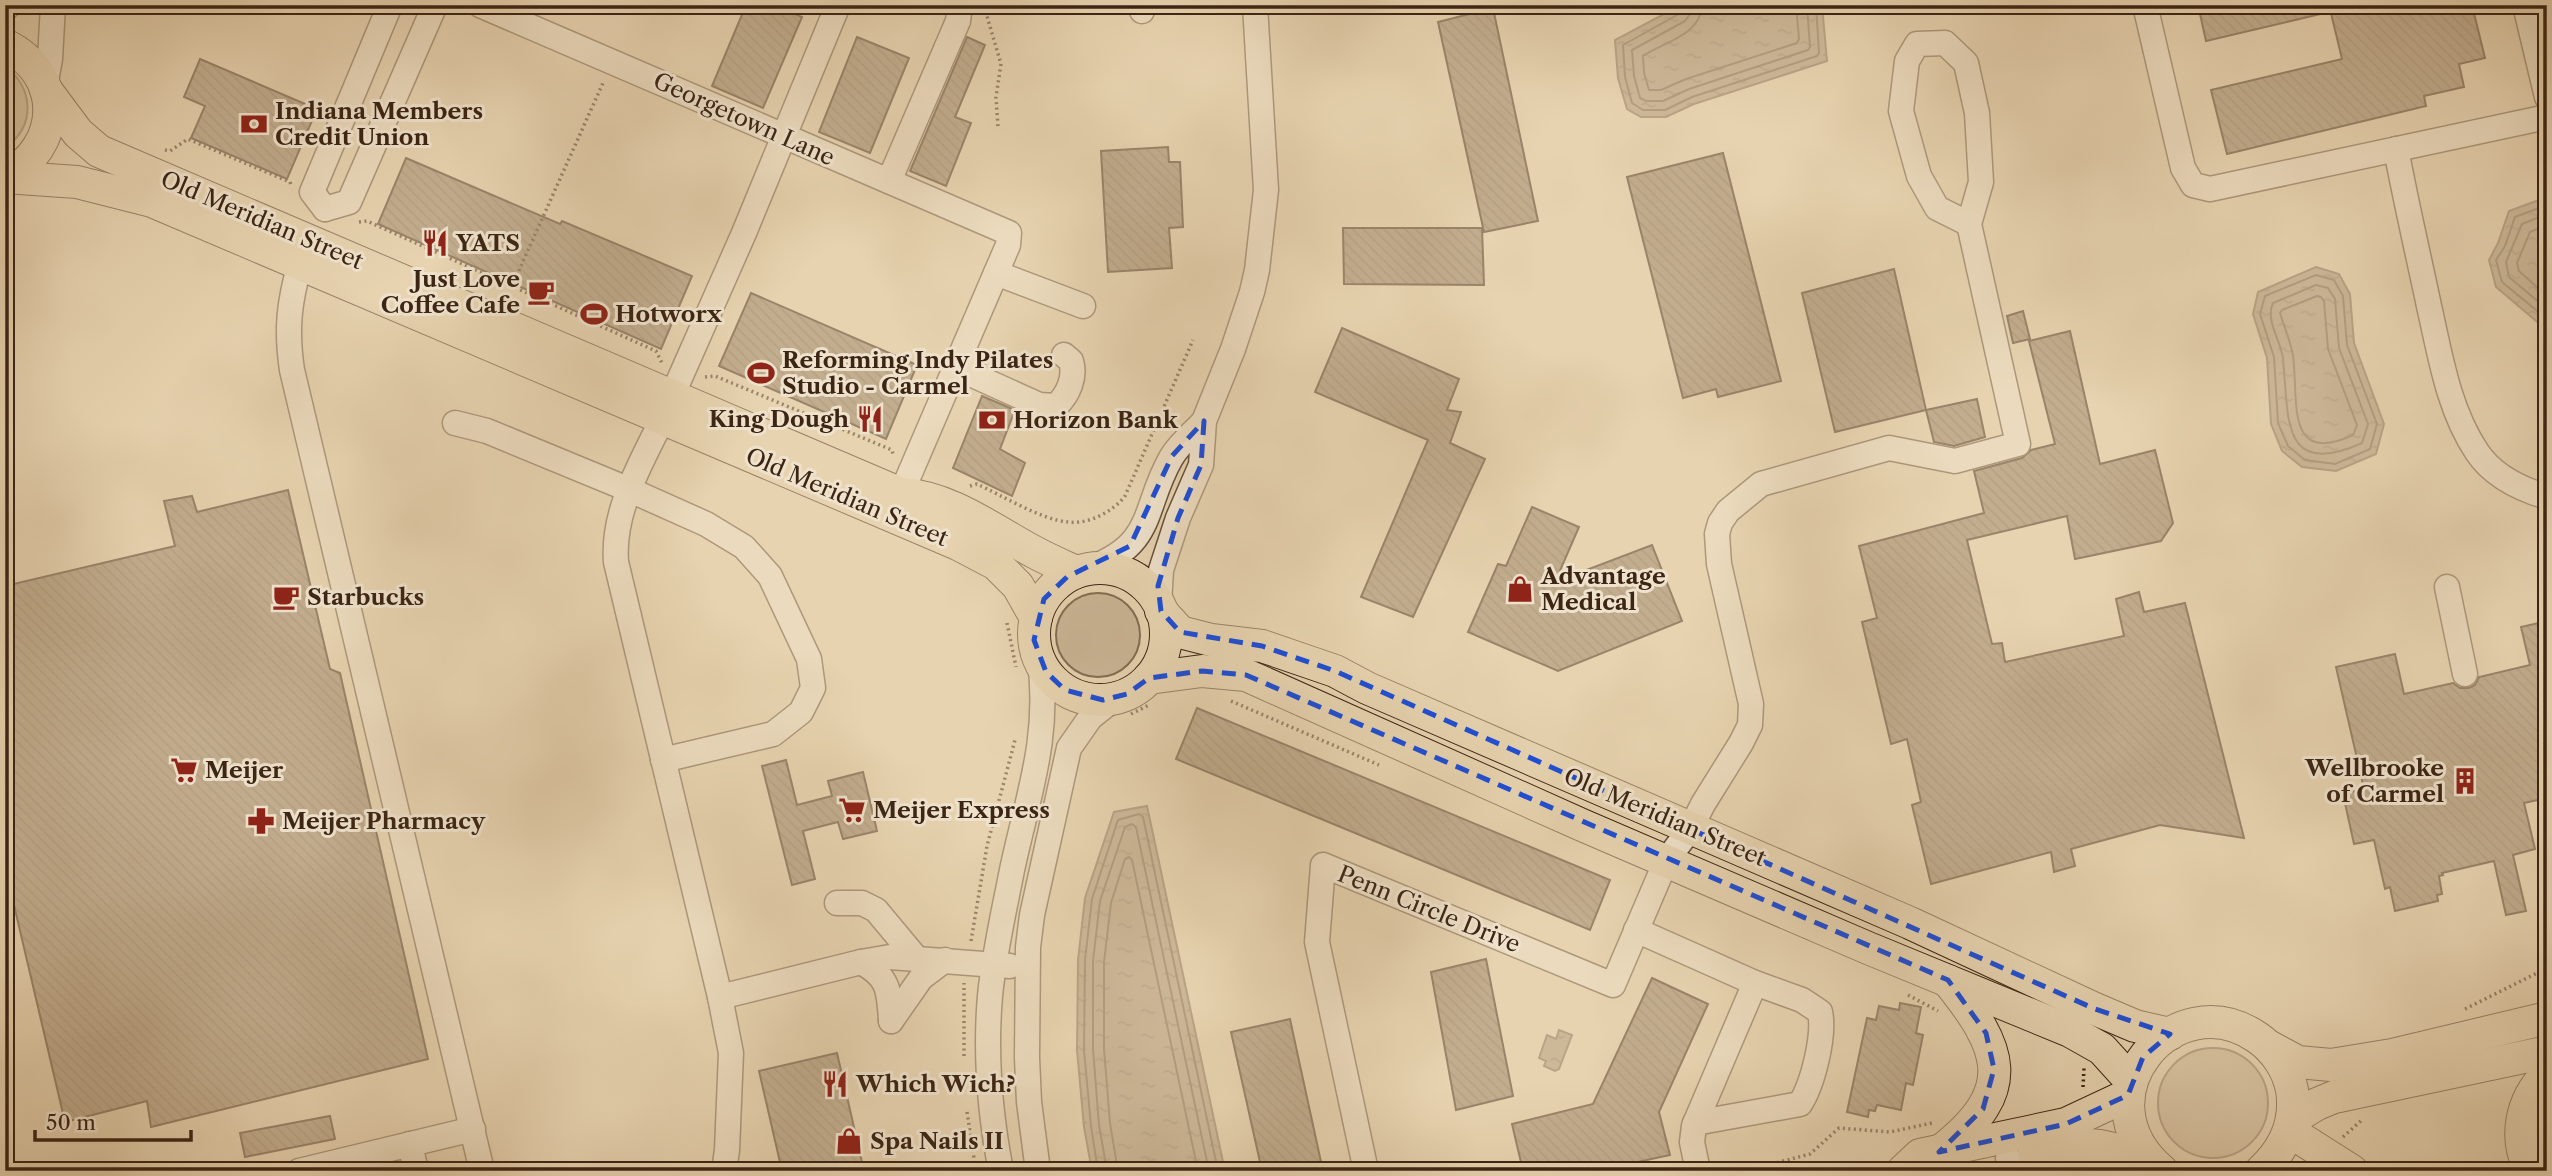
<svg xmlns="http://www.w3.org/2000/svg" width="2552" height="1176" viewBox="0 0 2552 1176" font-family="'Libre Caslon Text',serif">
<style>
.grass{fill:#cab595;stroke:#836d54;stroke-width:2}
.water{fill:url(#water-ripples);stroke:#806a52;stroke-width:2}
.lines{fill:none;stroke-linecap:round;stroke-linejoin:round}
.shore{stroke:#745e48;stroke-width:2}
.building{fill:url(#building-back-hatch);stroke:#3c2514;stroke-width:2}
.minor-casing{stroke:#67503b;stroke-width:27}
.major-casing{stroke:#3c2514;stroke-width:34}
.path{stroke:#3c2514;stroke-width:3.5;stroke-dasharray:2 3.5;stroke-linecap:butt}
.minor{stroke:#efe2cc;stroke-width:24}
.major{stroke:#e7d3b0;stroke-width:32}
.marked{fill:none;stroke:#1d4ed8;stroke-width:5;stroke-dasharray:14 9;stroke-linejoin:round}
.labels{text-anchor:middle;dominant-baseline:central;stroke-width:6;stroke-linejoin:round;paint-order:stroke}
.poi-label{font-size:23px;font-weight:bold;fill:#3c2514;stroke:#efe2cc;text-anchor:start}
.street-label{font-size:23px;fill:#3c2514;stroke:#efe2cc}
</style>
<defs>
<pattern id="water-ripples" width="26" height="14" patternUnits="userSpaceOnUse" patternTransform="scale(1.75)"><rect width="26" height="14" fill="#ad987b"/><path d="M2 4q2-2 4 0t4 0M15 11q2-2 4 0t4 0" fill="none" stroke="#8e7c64"/></pattern>
<pattern id="building-back-hatch" width="6" height="6" patternUnits="userSpaceOnUse" patternTransform="scale(1.75)"><rect width="6" height="6" fill="#957f65"/><path d="M-1 5l2 2M0 0l6 6M5-1l2 2" fill="none" stroke="#7b6852"/></pattern>
</defs>
<rect width="100%" height="100%" fill="#e7d3b0"/>
<filter id="stains"><feTurbulence type="fractalNoise" baseFrequency=".00286" numOctaves="4"/><feColorMatrix values="0 0 0 0 .2 0 0 0 0 .09 0 0 0 0 .02 0 0 0 .5 -.17"/></filter>
<radialGradient id="worn" r=".72"><stop offset=".6" stop-color="#630" stop-opacity="0"/><stop offset="1" stop-color="#630" stop-opacity=".3"/></radialGradient>
<g class="grass">
<path d="M5,66C34,88 36,126 5,148Z"/>
<circle cx="1098" cy="635" r="42"/>
<circle cx="2213" cy="1103" r="55"/>
</g>
<g class="water">
<polygon points="1681,5 1822,5 1827,61 1694,104 1666,117 1641,117 1627,109 1618,78 1615,40"/>
<polygon points="2547,197 2547,326 2542,326 2496,287 2489,260 2498,243 2509,211"/>
<polygon points="2316,267 2339,274 2350,294 2354,343 2384,424 2376,454 2336,471 2302,467 2282,451 2271,424 2267,358 2253,314 2258,292"/>
<polygon points="1147,806 1225,1171 1092,1171 1084,1127 1077,1050 1078,960 1085,898 1114,812"/>
<polygon points="1559,1030 1572,1035 1559,1069 1555,1071 1544,1066 1546,1061 1539,1058 1547,1035 1556,1039"/>
</g>
<g class="lines">
<g class="shore">
<polyline points="1683,5 1679,14 1623,45 1625,77 1632,103 1643,110 1665,110 1692,97 1817,56 1819,53 1816,5"/>
<polyline points="1692,5 1690,14 1685,21 1632,50 1634,76 1640,98 1646,101 1663,101 1689,89 1808,50 1810,47 1807,5"/>
<path d="M1702,5C1701,35 1664,42 1643,56L1644,73L1649,90H1661L1686,79L1797,43L1799,39L1796,5"/>
<polyline points="2547,205 2515,217 2505,246 2496,260 2502,282 2547,319"/>
<polyline points="2547,214 2522,224 2506,262 2509,277 2547,309"/>
<polyline points="2547,225 2530,232 2517,263 2519,271 2547,296"/>
<polygon points="2316,275 2334,280 2343,296 2347,345 2377,424 2370,449 2335,464 2305,460 2288,446 2278,423 2274,357 2260,314 2265,296"/>
<path d="M2316,285L2328,288L2335,299L2339,348L2368,424L2362,443C2280,480 2289,416 2283,359C2281,340 2265,321 2273,303Z"/>
<path d="M2317,296L2321,297L2324,301L2328,349L2357,425L2353,435C2284,467 2299,399 2293,356C2291,342 2284,327 2280,313L2282,310Z"/>
<polyline points="1098,1171 1091,1126 1084,1050 1085,960 1092,899 1118,820 1139,814 1143,817 1218,1171"/>
<polyline points="1107,1171 1099,1125 1093,1049 1093,961 1100,901 1125,827 1132,824 1136,827 1209,1171"/>
<polyline points="1118,1171 1110,1123 1104,1049 1104,962 1111,903 1125,859 1129,857 1132,860 1198,1171"/>
</g>
</g>
<g class="building">
<polygon points="746,5 774,5 802,17 763,108 712,86"/>
<polygon points="2198,5 2329,5 2329,12 2206,41"/>
<polygon points="2329,5 2472,5 2485,58 2459,64 2464,87 2424,96 2426,106 2227,154 2211,90 2342,59"/>
<polygon points="1493,8 1538,221 1484,232 1438,22"/>
<polygon points="857,37 909,58 870,153 819,132"/>
<polygon points="967,37 985,45 955,117 971,123 946,186 910,171"/>
<polygon points="200,59 317,109 287,179 191,138 205,106 184,97"/>
<polygon points="1168,147 1169,162 1180,162 1183,227 1169,228 1172,268 1108,272 1101,151"/>
<polygon points="1723,153 1781,381 1718,397 1716,389 1683,398 1627,177"/>
<polygon points="406,158 560,224 562,221 692,276 661,349 378,224"/>
<polygon points="1343,228 1482,228 1484,285 1344,284"/>
<polygon points="1894,269 1926,410 1835,432 1802,293"/>
<polygon points="751,293 917,365 886,439 719,366"/>
<polygon points="2023,311 2030,339 2013,343 2007,316"/>
<polygon points="1342,328 1459,379 1447,410 1461,412 1450,443 1485,459 1413,617 1361,597 1428,440 1315,392"/>
<polygon points="2070,331 2100,464 2155,450 2173,523 2161,541 2075,559 2067,516 1967,540 1992,644 2002,643 2005,662 2124,636 2116,599 2139,592 2144,612 2185,603 2244,838 2160,825 2071,849 2075,866 2054,872 2051,852 1931,884 1912,805 1921,802 1907,739 1891,744 1862,622 1877,618 1859,546 1984,513 1974,471 2022,458 2031,450 2055,444 2029,341"/>
<polygon points="982,396 1015,410 1000,449 1025,463 1012,496 953,468"/>
<polygon points="1977,399 1985,437 1954,446 1934,442 1926,410"/>
<polygon points="288,490 330,669 340,673 428,1059 151,1127 147,1101 65,1122 5,867 5,586 175,546 164,501 192,496 197,512"/>
<polygon points="1532,507 1579,527 1555,582 1652,545 1682,621 1558,671 1468,632 1498,564 1506,566"/>
<polygon points="2547,621 2547,798 2524,803 2535,849 2513,855 2526,911 2506,915 2494,861 2442,873 2443,875 2439,876 2442,894 2437,895 2438,901 2395,911 2390,887 2385,889 2374,840 2354,844 2343,794 2364,789 2336,667 2395,654 2404,694 2453,683 2460,688 2469,688 2475,685 2479,677 2530,665 2521,627"/>
<polygon points="1197,708 1610,880 1590,930 1176,759"/>
<polygon points="786,760 797,805 832,796 828,781 863,772 877,831 843,839 838,822 803,831 815,879 792,885 762,766"/>
<polygon points="1486,959 1513,1096 1456,1110 1431,972"/>
<polygon points="1652,978 1708,1004 1659,1112 1670,1155 1596,1171 1523,1171 1512,1124 1593,1104"/>
<polygon points="1900,1003 1921,1007 1916,1033 1923,1035 1913,1085 1906,1083 1901,1110 1877,1105 1875,1111 1869,1110 1868,1117 1847,1112 1867,1018 1876,1020 1879,1006 1899,1010"/>
<polygon points="1290,1019 1296,1047 1323,1171 1262,1171 1231,1032"/>
<polygon points="837,1053 864,1171 782,1171 759,1071"/>
<polygon points="330,1116 335,1139 245,1157 240,1133"/>
</g>
<g class="lines">
<defs>
<g id="minor">
<polyline points="480,5 1009,233 1008,245 901,494"/>
<polyline points="2145,5 2183,168 2193,185 2210,189 2547,117"/>
<polyline points="2525,5 2547,97"/>
<polyline points="5,9 9,5"/>
<polyline points="1142,11 1144,5"/>
<polyline points="45,86 50,59 53,5"/>
<path d="M2396,149C2406,202 2418,254 2429,306C2440,354 2448,409 2477,452C2493,476 2520,489 2547,497"/>
<polyline points="889,181 958,21 960,5"/>
<polyline points="325,209 349,202 435,5"/>
<polyline points="325,209 312,192 390,5"/>
<path d="M300,264C289,302 286,330 292,370L482,1171"/>
<polyline points="996,273 1083,306"/>
<path d="M971,359L975,376L1039,405L1056,406C1068,395 1076,377 1071,361L1064,355"/>
<polyline points="672,396 744,233 838,5"/>
<path d="M663,418C641,463 612,511 616,562L720,997L731,1053L727,1150L724,1171"/>
<polyline points="455,423 487,431 630,490 706,524 744,547 770,576 809,659 813,688 801,712 773,734 663,760"/>
<path d="M1091,568C1156,543 1142,509 1171,458C1179,444 1194,432 1204,421"/>
<polyline points="2447,587 2465,674"/>
<polyline points="1159,604 1161,570 1178,518 1201,465 1204,421 1233,349 1252,292 1257,270 1266,190 1255,5"/>
<polyline points="837,903 862,903 876,910 916,958"/>
<polyline points="1636,930 1755,983 1694,1126 1692,1142 1698,1171"/>
<path d="M861,962C889,977 889,990 891,1021"/>
<polyline points="720,997 861,962 890,957 1010,966"/>
<polyline points="891,1021 921,978 945,960"/>
<path d="M1695,1123L1800,1104C1813,1084 1825,1035 1820,1012L1802,1000L1755,983"/>
<polyline points="410,1144 416,1171"/>
<polyline points="2008,1158 2010,1171"/>
<polyline points="299,1171 473,1129"/>
<path d="M1001,1171C990,1114 985,1054 990,996C994,954 1004,911 1012,870C1028,795 1050,739 1040,661"/>
<polyline points="1038,1171 1029,1102 1027,1058 1028,947 1032,915 1069,748 1090,718 1115,698"/>
<polyline points="1366,1171 1317,942 1323,865 1613,985 1666,861 1691,828 1703,804 1741,743 1750,725 1751,704 1719,564 1717,534 1720,523 1728,511 1761,484 1889,448 1955,461 2018,444 1969,224 1981,182 1977,113 1966,63 1945,43 1917,44 1907,61 1901,111 1919,176 1937,208 1969,224"/>
</g>
<g id="major">
<path d="M5,45C65,74 63,147 5,177"/>
<path d="M46,90L78,133L99,151L901,494C951,497 994,531 1036,553C1049,560 1063,566 1076,572"/>
<polyline points="5,177 77,182 152,201 958,544 996,564 1018,586 1036,618"/>
<circle cx="1100" cy="634" r="66"/>
<polyline points="1161,611 1180,632 1211,640 1262,646 1335,671 1367,688 1910,923 2095,1009 2135,1026 2170,1034"/>
<polyline points="1149,678 1202,671 1246,675 1582,825 1868,948 2070,1031 2102,1049 2131,1081"/>
<polyline points="2270,1047 2298,1062 2331,1065 2392,1055 2547,1018"/>
<polyline points="2292,1119 2317,1104 2334,1097 2547,1052"/>
<polyline points="2289,1131 2352,1171"/>
<path d="M1943,1149C2019,1089 2002,1048 1948,981"/>
<path d="M2034,1153C2090,1141 2100,1141 2153,1164"/>
<polyline points="1903,1171 1920,1155 2066,1124 2128,1095"/>
<path d="M2162,1171C2075,1098 2174,979 2258,1038C2275,1050 2288,1069 2292,1090C2297,1122 2284,1150 2261,1171"/>
<path d="M2531,1171C2513,1138 2521,1100 2547,1074"/>
</g>
</defs>
<use href="#minor" class="minor-casing"/>
<use href="#major" class="major-casing"/>
<g class="path">
<polyline points="984,6 1001,64 996,97 998,127"/>
<polyline points="165,150 170,151 188,139 290,182 291,185"/>
<polyline points="359,222 367,221 656,351 662,363"/>
<polyline points="512,286 603,83"/>
<polyline points="705,377 715,376 892,450 893,454"/>
<path d="M970,486L977,484C1001,495 1042,520 1068,522C1088,525 1114,511 1125,496L1193,340"/>
<polyline points="1007,623 1016,667"/>
<polyline points="1231,701 1379,765"/>
<polyline points="1131,714 1149,705"/>
<polyline points="971,941 987,846 1015,740"/>
<polyline points="1908,995 1938,1011"/>
<polyline points="2465,1009 2547,968"/>
<polyline points="964,1056 964,983"/>
<polyline points="2083,1087 2084,1068"/>
<polyline points="967,1112 976,1171"/>
<polyline points="2343,1137 2363,1119"/>
<polyline points="1745,1171 1810,1154 1839,1128 1890,1132 1932,1123"/>
</g>
<use href="#minor" class="minor"/>
<use href="#major" class="major"/>
</g>
<path d="M0 0H2552V1176H0ZM1204,421L1201,465L1178,518L1158,586L1161,611L1180,632L1262,646L1335,671L2095,1009L2170,1034L2143,1057L2128,1095L2066,1124L1939,1152L1983,1109L1994,1069L1986,1033L1948,980L1246,675L1202,671L1149,678L1127,694L1103,700L1065,690L1046,672L1034,640L1044,599L1067,577L1130,546L1172,456Z" fill="#e7d3b0" fill-opacity=".55" fill-rule="evenodd"/>
<path class="marked" d="M1204,421L1201,465L1178,518L1158,586L1161,611L1180,632L1262,646L1335,671L2095,1009L2170,1034L2143,1057L2128,1095L2066,1124L1939,1152L1983,1109L1994,1069L1986,1033L1948,980L1246,675L1202,671L1149,678L1127,694L1103,700L1065,690L1046,672L1034,640L1044,599L1067,577L1130,546L1172,456Z"/>
<defs>
<symbol id="bank-bare" viewBox="-9 -9 18 18"><path d="M-6-4H6V4H-6ZM0-2.3a2.3 2.3 0 1 0 0 4.6a2.3 2.3 0 1 0 0-4.6Z" fill="#8f2418" stroke="#efe2cc" stroke-width="2.5" paint-order="stroke"/></symbol>
<symbol id="restaurant-bare" viewBox="-9 -9 18 18"><path d="M-5-6h1v4h1v-4h1v4h1v-4h1v5L-1.5 .5V6h-2V.5L-5-1ZM5-6V6H3V1.5H1.5Q1.5-4 5-6Z" fill="#8f2418" stroke="#efe2cc" stroke-width="2.5" paint-order="stroke"/></symbol>
<symbol id="cafe-bare" viewBox="-9 -9 18 18"><path d="M-5.5-4.5H6V0H3Q3 3.5 0 3.5H-2.5Q-5.5 3.5-5.5 0ZM3-3.2v2h1.7v-2ZM-6 4.5H4V6H-6Z" fill="#8f2418" stroke="#efe2cc" stroke-width="2.5" paint-order="stroke"/></symbol>
<symbol id="stadium-bare" viewBox="-9 -9 18 18"><path d="M0-5a6.5 5 0 1 0 0 10a6.5 5 0 1 0 0-10ZM-3.5-1.8h7v3.6h-7Z" fill="#8f2418" stroke="#efe2cc" stroke-width="2.5" paint-order="stroke"/></symbol>
<symbol id="shop-bare" viewBox="-9 -9 18 18"><path d="M-5-2.5h2.3a2.7 3.5 0 0 1 5.4 0H5L5.5 6h-11ZM-1.5-2.5h3a1.5 2.3 0 0 0-3 0Z" fill="#8f2418" stroke="#efe2cc" stroke-width="2.5" paint-order="stroke"/></symbol>
<symbol id="supermarket-bare" viewBox="-9 -9 18 18"><path d="M-6-5.5h2.5l.6 2H6L4.5 2H-2.5L-4.4-4H-6ZM-1.5 3.2a1.3 1.3 0 1 0 .1 0ZM3 3.2a1.3 1.3 0 1 0 .1 0Z" fill="#8f2418" stroke="#efe2cc" stroke-width="2.5" paint-order="stroke"/></symbol>
<symbol id="building-bare" viewBox="-9 -9 18 18"><path d="M-4-6H4V6H1V3H-1V6H-4ZM-2.5-4.3h1.7v1.8h-1.7ZM.8-4.3h1.7v1.8H.8ZM-2.5-1h1.7V.8h-1.7ZM.8-1h1.7V.8H.8Z" fill="#8f2418" stroke="#efe2cc" stroke-width="2.5" paint-order="stroke"/></symbol>
<symbol id="pharmacy-bare" viewBox="-9 -9 18 18"><path d="M-2-6h4v4h4v4h-4v4h-4v-4h-4v-4h4Z" fill="#8f2418" stroke="#efe2cc" stroke-width="2.5" paint-order="stroke"/></symbol>
</defs>
<g fill-rule="evenodd">
<use href="#bank-bare" x="235" y="105" width="38" height="38"/>
<use href="#restaurant-bare" x="416" y="224" width="38" height="38"/>
<use href="#cafe-bare" x="522" y="273" width="38" height="38"/>
<use href="#stadium-bare" x="575" y="295" width="38" height="38"/>
<use href="#stadium-bare" x="742" y="354" width="38" height="38"/>
<use href="#restaurant-bare" x="851" y="400" width="38" height="38"/>
<use href="#bank-bare" x="973" y="401" width="38" height="38"/>
<use href="#shop-bare" x="1501" y="570" width="38" height="38"/>
<use href="#cafe-bare" x="267" y="578" width="38" height="38"/>
<use href="#supermarket-bare" x="165" y="751" width="38" height="38"/>
<use href="#building-bare" x="2446" y="762" width="38" height="38"/>
<use href="#supermarket-bare" x="833" y="791" width="38" height="38"/>
<use href="#pharmacy-bare" x="242" y="802" width="38" height="38"/>
<use href="#restaurant-bare" x="816" y="1065" width="38" height="38"/>
<use href="#shop-bare" x="830" y="1122" width="38" height="38"/>
</g>
<g class="labels">
<g class="poi-label">
<text x="275" y="111">Indiana Members<tspan x="275" dy="26">Credit Union</tspan></text>
<text x="456" y="243">YATS</text>
<text x="520" y="279" text-anchor="end">Just Love<tspan x="520" dy="26">Coffee Cafe</tspan></text>
<text x="615" y="314">Hotworx</text>
<text x="782" y="360">Reforming Indy Pilates<tspan x="782" dy="26">Studio - Carmel</tspan></text>
<text x="849" y="419" text-anchor="end">King Dough</text>
<text x="1013" y="420">Horizon Bank</text>
<text x="1541" y="576">Advantage<tspan x="1541" dy="26">Medical</tspan></text>
<text x="307" y="597">Starbucks</text>
<text x="2444" y="768" text-anchor="end">Wellbrooke<tspan x="2444" dy="26">of Carmel</tspan></text>
<text x="205" y="770">Meijer</text>
<text x="873" y="810">Meijer Express</text>
<text x="282" y="821">Meijer Pharmacy</text>
<text x="856" y="1084">Which Wich?</text>
<text x="870" y="1141">Spa Nails II</text>
</g>
<g class="street-label">
<text transform="translate(744 119) rotate(24)">Georgetown Lane</text>
<text transform="translate(262 220) rotate(23)">Old Meridian Street</text>
<text transform="translate(847 497) rotate(23)">Old Meridian Street</text>
<text transform="translate(1665 817) rotate(23)">Old Meridian Street</text>
<text transform="translate(1429 909) rotate(22)">Penn Circle Drive</text>
</g>
</g>
<rect width="2552" height="1176" fill="none" stroke="#e7d3b0" stroke-width="28"/>
<rect x="7" y="7" width="2538" height="1162" fill="none" stroke="#3c2514" stroke-width="3.5"/>
<rect x="14" y="14" width="2524" height="1148" fill="none" stroke="#3c2514" stroke-width="2"/>
<path d="M35 1130v10h156v-10" fill="none" stroke="#3c2514" stroke-width="3.5"/>
<text x="46" y="1130" font-size="21" fill="#3c2514" stroke="#efe2cc" stroke-width="5" paint-order="stroke">50 m</text>
<rect width="100%" height="100%" filter="url(#stains)"/>
<rect width="100%" height="100%" fill="url(#worn)"/>
</svg>
